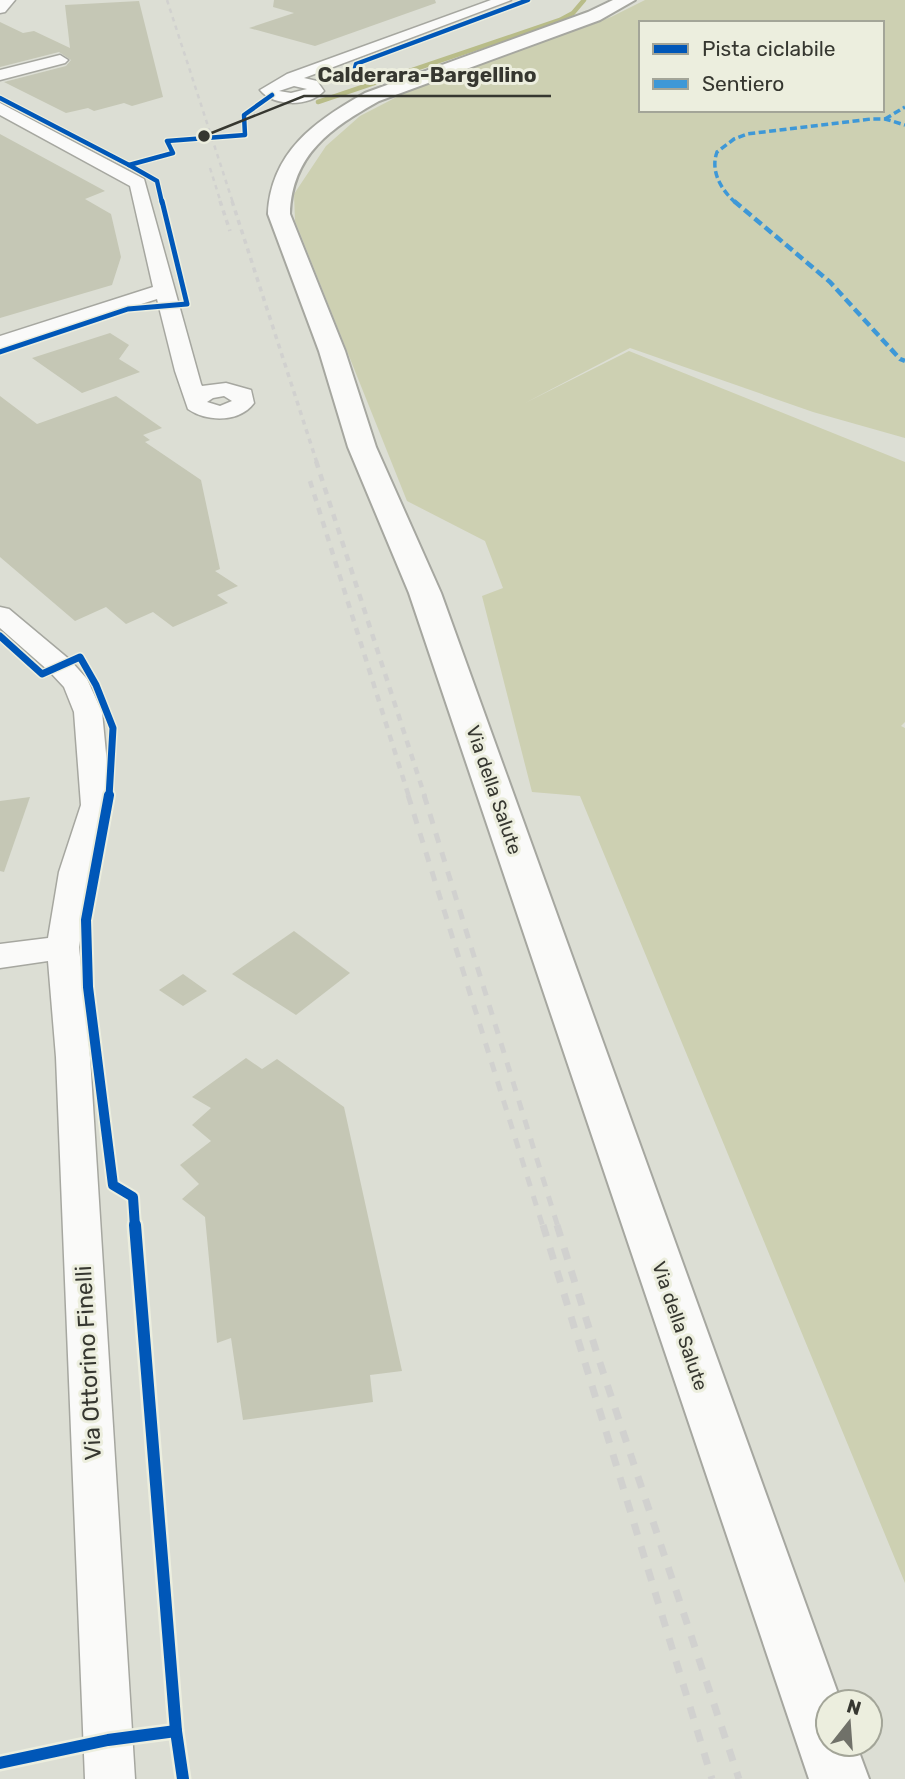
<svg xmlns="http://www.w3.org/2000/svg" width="905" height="1779" viewBox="0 0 905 1779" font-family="Rubik,sans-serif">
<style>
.green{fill:#cdd0b2;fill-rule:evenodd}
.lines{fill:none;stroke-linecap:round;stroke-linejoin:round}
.stream{stroke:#b8bc88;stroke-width:4.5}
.building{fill:#c5c7b5}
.street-casing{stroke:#a6a7a0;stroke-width:3}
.secondary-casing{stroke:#a6a7a0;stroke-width:4}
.street{fill:#fafaf9;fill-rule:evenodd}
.secondary{fill:#fafaf9;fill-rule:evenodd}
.rail-far4{stroke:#d1d1cf;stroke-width:2.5;stroke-dasharray:4.5 4.5;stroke-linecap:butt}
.rail-far3{stroke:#d1d1cf;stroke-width:3.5;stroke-dasharray:5 5;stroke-linecap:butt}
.rail-far2{stroke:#d1d1cf;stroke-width:4.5;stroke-dasharray:7 7;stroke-linecap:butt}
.rail-far1{stroke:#d1d1cf;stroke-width:5;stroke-dasharray:10 10;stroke-linecap:butt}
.rail{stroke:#d1d1cf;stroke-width:7;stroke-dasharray:12 12;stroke-linecap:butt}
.quiet-far1{stroke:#3e98d7;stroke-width:3.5;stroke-dasharray:7 3.5;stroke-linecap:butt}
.quiet{stroke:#3e98d7;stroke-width:4.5;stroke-dasharray:9 4.5;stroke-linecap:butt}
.cycleway-far4-casing{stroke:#eceede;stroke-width:7}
.cycleway-far3-casing{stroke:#eceede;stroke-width:8}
.cycleway-far2-casing{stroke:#eceede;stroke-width:10}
.cycleway-far1-casing{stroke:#eceede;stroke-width:14}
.cycleway-casing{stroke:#eceede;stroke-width:17}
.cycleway-far4{stroke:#0057b8;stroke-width:4.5}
.cycleway-far3{stroke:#0057b8;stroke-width:5}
.cycleway-far2{stroke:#0057b8;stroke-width:7}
.cycleway-far1{stroke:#0057b8;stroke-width:10}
.cycleway{stroke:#0057b8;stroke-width:12}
.labels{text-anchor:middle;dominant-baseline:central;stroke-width:6;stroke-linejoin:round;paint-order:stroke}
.street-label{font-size:19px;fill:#363730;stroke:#eceede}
.near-street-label{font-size:23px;fill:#363730;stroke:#eceede}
.leader{fill:none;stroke:#363730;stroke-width:2.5}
.callout-dot{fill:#363730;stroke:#eceede;stroke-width:2.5}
.callout-label{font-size:21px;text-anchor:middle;font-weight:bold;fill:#363730;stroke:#eceede;stroke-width:6;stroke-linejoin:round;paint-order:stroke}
</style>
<rect width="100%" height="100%" fill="#dcded4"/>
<path class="green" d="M645,0H905V438L813,412L630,348L525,403L629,351L905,462V722L901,726L905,728V1583L580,796L532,792L482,596L503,588L485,541L407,501L295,221L294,194L326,146L360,116L416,87L611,17ZM641,23H882V110H641Z"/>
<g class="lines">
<polyline class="stream" points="318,102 560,20 573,13 584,0"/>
</g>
<g class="building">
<polygon points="274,0 435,0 436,3 315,46 249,28 294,13 273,7"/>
<polygon points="139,1 163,97 132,106 124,103 94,111 88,108 66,113 4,82 66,66 71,60 59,52 0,67 0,22 23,33 34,31 70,48 65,5"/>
<polygon points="0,134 105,191 85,199 111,214 121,257 112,285 0,318"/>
<polygon points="110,333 129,345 119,359 140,372 82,393 32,358"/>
<polygon points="0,396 37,424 116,396 162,428 143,435 150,440 145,442 201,480 220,569 215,571 238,586 217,595 228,603 173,627 153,612 126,624 106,607 75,621 0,557"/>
<polygon points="30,797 4,872 0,871 0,801"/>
<polygon points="294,931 350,973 296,1015 232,974"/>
<polygon points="183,974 207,991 183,1006 159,990"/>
<polygon points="246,1058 262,1069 277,1059 344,1107 402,1371 370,1375 373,1402 243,1420 231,1338 217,1343 205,1217 182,1199 199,1184 180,1165 211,1141 192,1125 211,1108 192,1097"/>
</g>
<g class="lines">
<defs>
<g id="street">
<polygon points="0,0 15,0 5,12 0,13"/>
<path d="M491,0H511L304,78L317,81L324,91C309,107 274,107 260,90L287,74ZM294,86L307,89L291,93L279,91Z"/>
<polygon points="60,55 68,60 65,63 0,80 0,70"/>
<path d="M0,103L144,179L201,384L202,386L226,383L251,390L254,403C239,423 207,422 188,409L175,371L157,299L0,349V336L153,287L130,186L0,115ZM224,396L232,401L220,406L207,402L213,398Z"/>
<polygon points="0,607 9,609 70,660 87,679 102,712 111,805 91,872 79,947 90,1057 135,1779 85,1779 56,1057 48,961 0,968 0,944 48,938 59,872 81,805 74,712 64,687 50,672 0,628"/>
</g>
<path id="secondary" d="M613,0H635L600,20L379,101C331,128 292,154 290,214L345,351L376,447L441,593L841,1702H828V1744H856L869,1779H809L409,593L348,447L319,351L268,214C271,152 315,121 365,93L588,12Z"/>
</defs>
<use href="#street" class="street-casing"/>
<use href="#secondary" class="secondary-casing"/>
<use href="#street" class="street"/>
<use href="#secondary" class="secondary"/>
<g class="rail-far4">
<polyline points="167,0 233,203"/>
<polyline points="210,168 221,203"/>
</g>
<g class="rail-far3">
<polyline points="220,201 230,231"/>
<polyline points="232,201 317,463"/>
</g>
<g class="rail-far2">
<polyline points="316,461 425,797"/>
<polyline points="310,481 409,797"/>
</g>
<g class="rail-far1">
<polyline points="408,795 543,1227"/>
<polyline points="424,795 558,1227"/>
</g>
<g class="rail">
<polyline points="543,1225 712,1779"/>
<polyline points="557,1225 598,1357 739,1779"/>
</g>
<g class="quiet-far1">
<polyline points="885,119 905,107"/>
<path d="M736,203C721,190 710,171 717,152L734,139L747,134L871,119H885L905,125"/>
</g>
<polyline class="quiet" points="734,201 830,282 900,359 905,361"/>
<defs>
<g id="cycleway-far4">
<polyline points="359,71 355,68 356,64 528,0"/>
<polyline points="0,98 129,165 173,153 167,141 245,135 244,115 272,95"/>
<polyline points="129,165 157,181 162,203"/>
</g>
<polyline id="cycleway-far3" points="0,352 128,309 187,304 162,201"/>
<polyline id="cycleway-far2" points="0,636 42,674 80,657 96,685 113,728 109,797"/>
<polyline id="cycleway-far1" points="109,795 86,920 88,987 113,1185 133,1197 135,1227"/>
<g id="cycleway">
<polyline points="135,1225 176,1731 183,1779"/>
<polyline points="0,1763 108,1740 176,1731"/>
</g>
</defs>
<use href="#cycleway-far4" class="cycleway-far4-casing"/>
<use href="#cycleway-far3" class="cycleway-far3-casing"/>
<use href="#cycleway-far2" class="cycleway-far2-casing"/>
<use href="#cycleway-far1" class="cycleway-far1-casing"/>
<use href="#cycleway" class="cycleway-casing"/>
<use href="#cycleway-far4" class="cycleway-far4"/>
<use href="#cycleway-far3" class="cycleway-far3"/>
<use href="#cycleway-far2" class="cycleway-far2"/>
<use href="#cycleway-far1" class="cycleway-far1"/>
<use href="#cycleway" class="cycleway"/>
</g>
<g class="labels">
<g class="street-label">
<text transform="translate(494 790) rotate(71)">Via della Salute</text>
<text transform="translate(680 1326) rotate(71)">Via della Salute</text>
</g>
<g class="near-street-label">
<text transform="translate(88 1363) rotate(-93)">Via Ottorino Finelli</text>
</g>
</g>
<path class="leader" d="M204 136L304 96H551"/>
<circle class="callout-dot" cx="204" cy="136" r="7"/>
<g class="callout-label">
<text x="427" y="82">Calderara-Bargellino</text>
</g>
<rect x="639" y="21" width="245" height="91" fill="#eceede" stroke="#a3a598" stroke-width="2"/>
<rect x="653" y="44" width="35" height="10" fill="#0057b8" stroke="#a3a598" stroke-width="2"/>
<text x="702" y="56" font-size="21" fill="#363730">Pista ciclabile</text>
<rect x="653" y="79" width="35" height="10" fill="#3e98d7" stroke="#a3a598" stroke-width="2"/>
<text x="702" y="91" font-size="21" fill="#363730">Sentiero</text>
<g transform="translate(849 1723) rotate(17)"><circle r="33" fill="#eceede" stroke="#a3a598" stroke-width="2"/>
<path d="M0-5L12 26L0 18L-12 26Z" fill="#707169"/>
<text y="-10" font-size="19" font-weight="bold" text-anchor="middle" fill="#363730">N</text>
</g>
</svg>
